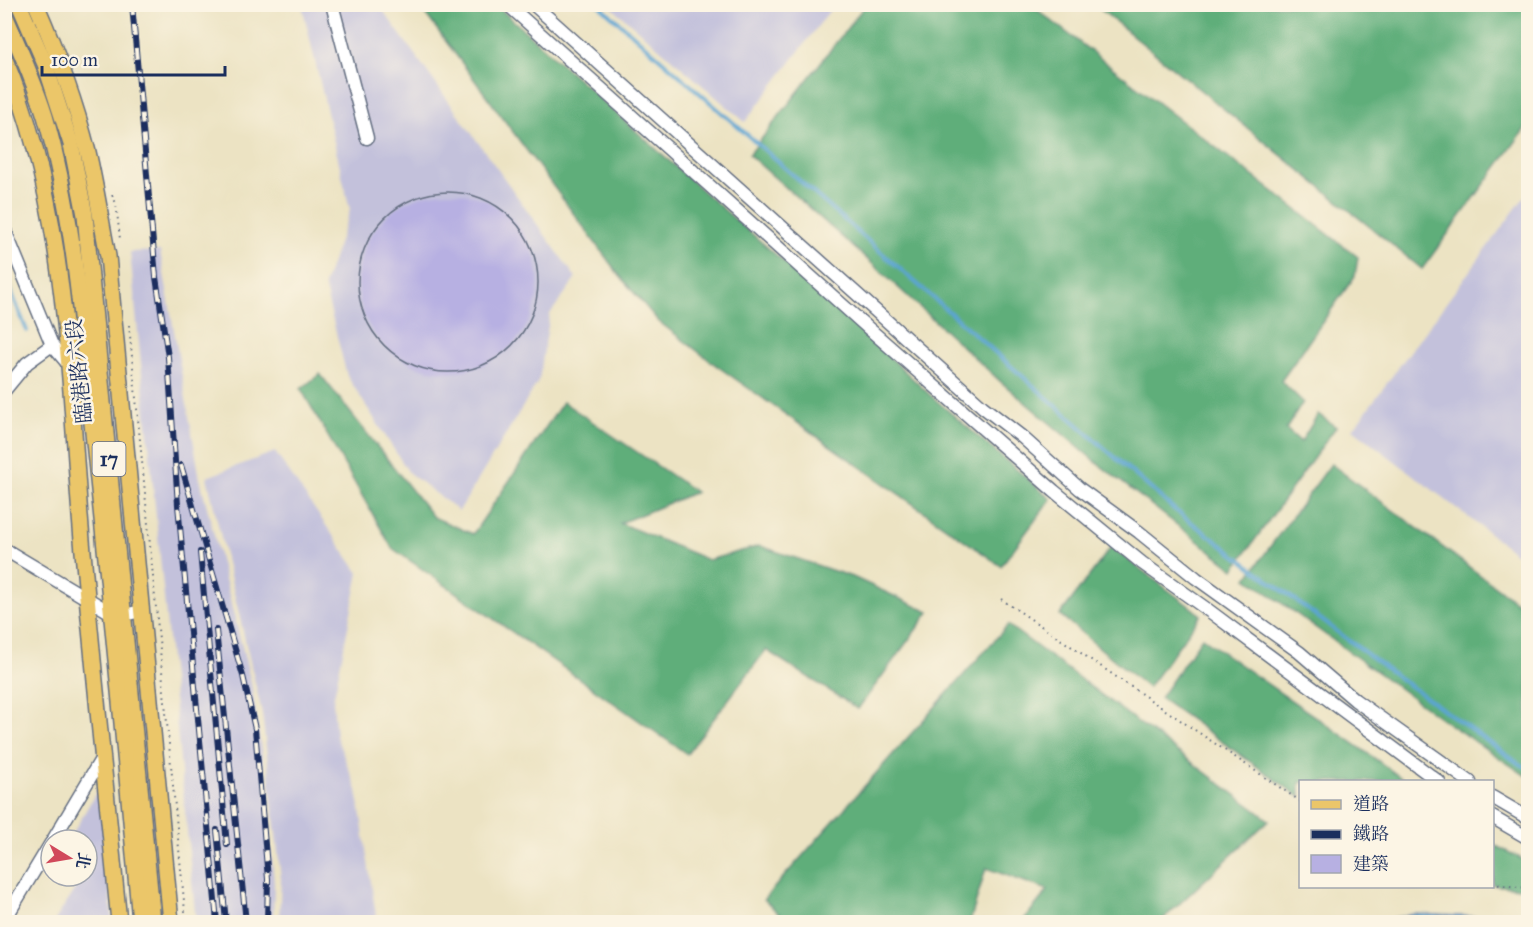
<svg xmlns="http://www.w3.org/2000/svg" width="1533" height="927" viewBox="0 0 1533 927" font-family="'IM FELL Great Primer','Noto Serif TC',serif">
<style>
.industrial{fill:#c3c1db}
.forest{fill:#5eae7a;stroke:#3c6e6c;stroke-width:1.5}
.water{fill:#5ca4d2;stroke:#3c6a98;stroke-width:1.5}
.lines{fill:none;stroke-linecap:round;stroke-linejoin:round}
.stream{stroke:#5ca4d2;stroke-width:4}
.building{fill:#b7b0e2}
.minor-casing{stroke:#646e81;stroke-width:15}
.major-casing{stroke:#646e81;stroke-width:18}
.path{stroke:#646e81;stroke-width:2;stroke-dasharray:1.5 4.5;stroke-linecap:butt}
.minor{stroke:#fff;stroke-width:12}
.major{stroke:#ebc669;stroke-width:15}
.rail-casing{stroke:#1b2f5e;stroke-width:6}
.rail{stroke:#fcf5e5;stroke-width:4;stroke-dasharray:11;stroke-linecap:butt}
.labels{text-anchor:middle;dominant-baseline:central;stroke-width:5;stroke-linejoin:round;paint-order:stroke}
.shield{fill:#fcf5e5;stroke:#5e6a86;stroke-width:1.5}
.shield-label{font-size:20px;font-weight:bold;fill:#1b2f5e}
.street-label{font-size:21px;fill:#1b2f5e;stroke:#fcf5e5}
</style>
<rect width="100%" height="100%" fill="#fcf5e5"/>
<filter id="ink" filterUnits="userSpaceOnUse"><feTurbulence type="fractalNoise" baseFrequency=".0167" numOctaves="2"/><feDisplacementMap in="SourceGraphic" scale="12" xChannelSelector="R" yChannelSelector="G"/><feConvolveMatrix kernelMatrix="1 2 1 2 8 2 1 2 1" color-interpolation-filters="sRGB"/></filter>
<filter id="wash" filterUnits="userSpaceOnUse"><feTurbulence type="fractalNoise" baseFrequency=".008" numOctaves="4" result="noise"/><feDisplacementMap in="SourceGraphic" scale="24" xChannelSelector="R" yChannelSelector="G"/><feGaussianBlur stdDeviation="1.35" result="paint"/><feColorMatrix in="noise" values="0 0 0 0 0 0 0 0 0 0 0 0 0 0 0 0 0 1.4 0 .05"/><feComposite in="paint" operator="in"/></filter>
<g filter="url(#wash)">
<rect width="100%" height="100%" fill="#ece3c3"/>
<g class="industrial">
<polygon points="302,5 379,5 576,278 550,314 539,380 459,511 409,473 347,376 324,285 350,210"/>
<polygon points="609,5 834,5 745,122"/>
<polygon points="1528,192 1528,563 1353,429"/>
<polygon points="160,251 200,479 251,682 263,760 274,883 273,922 196,922 130,252"/>
<polygon points="275,452 359,573 333,701 336,736 357,790 377,922 279,922 281,879 262,713 207,477"/>
<polygon points="102,782 112,922 54,922 83,876 87,876 87,869 91,863 87,861 87,840 69,840"/>
</g>
<g class="forest">
<polygon points="866,4 1031,5 1358,257 1355,276 1281,381 1303,402 1286,429 1301,442 1318,414 1336,427 1234,569 1097,463 1001,382 876,267 749,155"/>
<polygon points="419,5 496,5 705,193 853,322 930,395 1051,499 1001,566 717,366 658,321 619,275"/>
<polygon points="1095,5 1528,5 1528,125 1422,269"/>
<polygon points="320,374 433,517 473,534 563,402 696,492 620,523 708,560 760,546 855,578 929,612 858,709 766,650 687,754 392,548 301,389"/>
<polygon points="1331,464 1528,611 1528,777 1446,722 1247,578"/>
<polygon points="1111,547 1201,615 1148,688 1060,615"/>
<polygon points="1008,625 1269,820 1160,922 1022,922 1048,890 986,868 970,922 787,922 764,899"/>
<path d="M1202,637C1268,687 1339,730 1405,781L1300,782V797L1160,698Z"/>
<polygon points="1492,844 1528,862 1528,889 1493,885"/>
</g>
<polygon class="water" points="1414,914 1528,919 1528,922 1374,922"/>
<g class="lines">
<g class="stream">
<polyline points="598,4 1175,510 1399,678 1518,763 1528,768"/>
<polyline points="4,274 27,331"/>
</g>
</g>
<g id="blocks">
<circle class="building" cx="448" cy="282" r="90"/>
</g>
</g>
<g filter="url(#ink)">
<use href="#blocks" fill-opacity="0" stroke="#646e81" stroke-width="1.5"/>
<g class="lines">
<defs>
<g id="minor">
<polyline points="332,4 367,138"/>
<polyline points="507,4 867,327 1054,491 1142,563 1208,610 1439,782"/>
<polyline points="533,4 983,407 1022,437 1080,489 1139,532 1196,578 1299,652 1355,700 1470,782"/>
<polyline points="4,228 52,345 68,364"/>
<polyline points="4,391 27,363 52,345"/>
<polyline points="4,549 113,614 124,615 141,611"/>
<polyline points="1492,797 1528,818"/>
<polyline points="1492,817 1528,838"/>
<polyline points="53,840 103,756"/>
<polyline points="4,921 51,843"/>
</g>
<g id="major">
<polyline points="19,4 45,64 71,144 85,215 153,922"/>
<path d="M36,4C57,52 75,101 88,152C96,186 101,221 108,256L171,922"/>
<path d="M4,13C19,47 34,81 45,116C76,222 82,333 94,442C111,602 126,762 140,922"/>
<path d="M4,57C65,201 68,362 80,516C91,652 106,787 119,922"/>
</g>
</defs>
<use href="#minor" class="minor-casing"/>
<use href="#major" class="major-casing"/>
<g class="path">
<polyline points="112,195 116,203 120,239"/>
<polyline points="129,325 186,922"/>
<polyline points="1001,599 1300,801"/>
<polyline points="1492,884 1528,888"/>
</g>
<use href="#minor" class="minor"/>
<use href="#major" class="major"/>
<defs>
<g id="rail">
<polyline points="132,4 156,277 168,357 178,505 217,922"/>
<polyline points="181,465 243,676 255,729 268,879 267,922"/>
<polyline points="200,552 227,845"/>
<polyline points="216,630 246,922"/>
<polyline points="217,830 226,922"/>
</g>
</defs>
<use href="#rail" class="rail-casing"/>
<use href="#rail" class="rail"/>
</g>
</g>
<g class="labels">
<rect class="shield" x="92.5" y="442" width="33" height="34" rx="4.5"/>
<g class="shield-label">
<text x="109" y="459">17</text>
</g>
<g class="street-label">
<text transform="translate(79 371) rotate(-96)">臨港路六段</text>
</g>
</g>
<rect width="1533" height="927" fill="none" stroke="#fcf5e5" stroke-width="24"/>
<rect x="1299" y="780" width="195" height="108" fill="#fcf5e5" stroke="#a2a6af" stroke-width="1.5"/>
<rect x="1311" y="800" width="30" height="9" fill="#ebc669" stroke="#a2a6af" stroke-width="1.5"/>
<text x="1353" y="810" font-size="18" fill="#1b2f5e">道路</text>
<rect x="1311" y="830" width="30" height="9" fill="#1b2f5e" stroke="#a2a6af" stroke-width="1.5"/>
<text x="1353" y="840" font-size="18" fill="#1b2f5e">鐵路</text>
<rect x="1311" y="855" width="30" height="18" fill="#b7b0e2" stroke="#a2a6af" stroke-width="1.5"/>
<text x="1353" y="870" font-size="18" fill="#1b2f5e">建築</text>
<g transform="translate(69 858) rotate(101)"><circle r="28" fill="#fcf5e5" stroke="#a2a6af" stroke-width="1.5"/>
<path d="M0-4.5L10 22L0 15L-10 22Z" fill="#d1495b"/>
<text y="-9" font-size="16" font-weight="bold" text-anchor="middle" fill="#1b2f5e">北</text>
</g>
<path d="M42 66v9h183v-9" fill="none" stroke="#1b2f5e" stroke-width="3"/>
<text x="51" y="66" font-size="18" fill="#1b2f5e" stroke="#fcf5e5" stroke-width="4.5" paint-order="stroke">100 m</text>
</svg>
